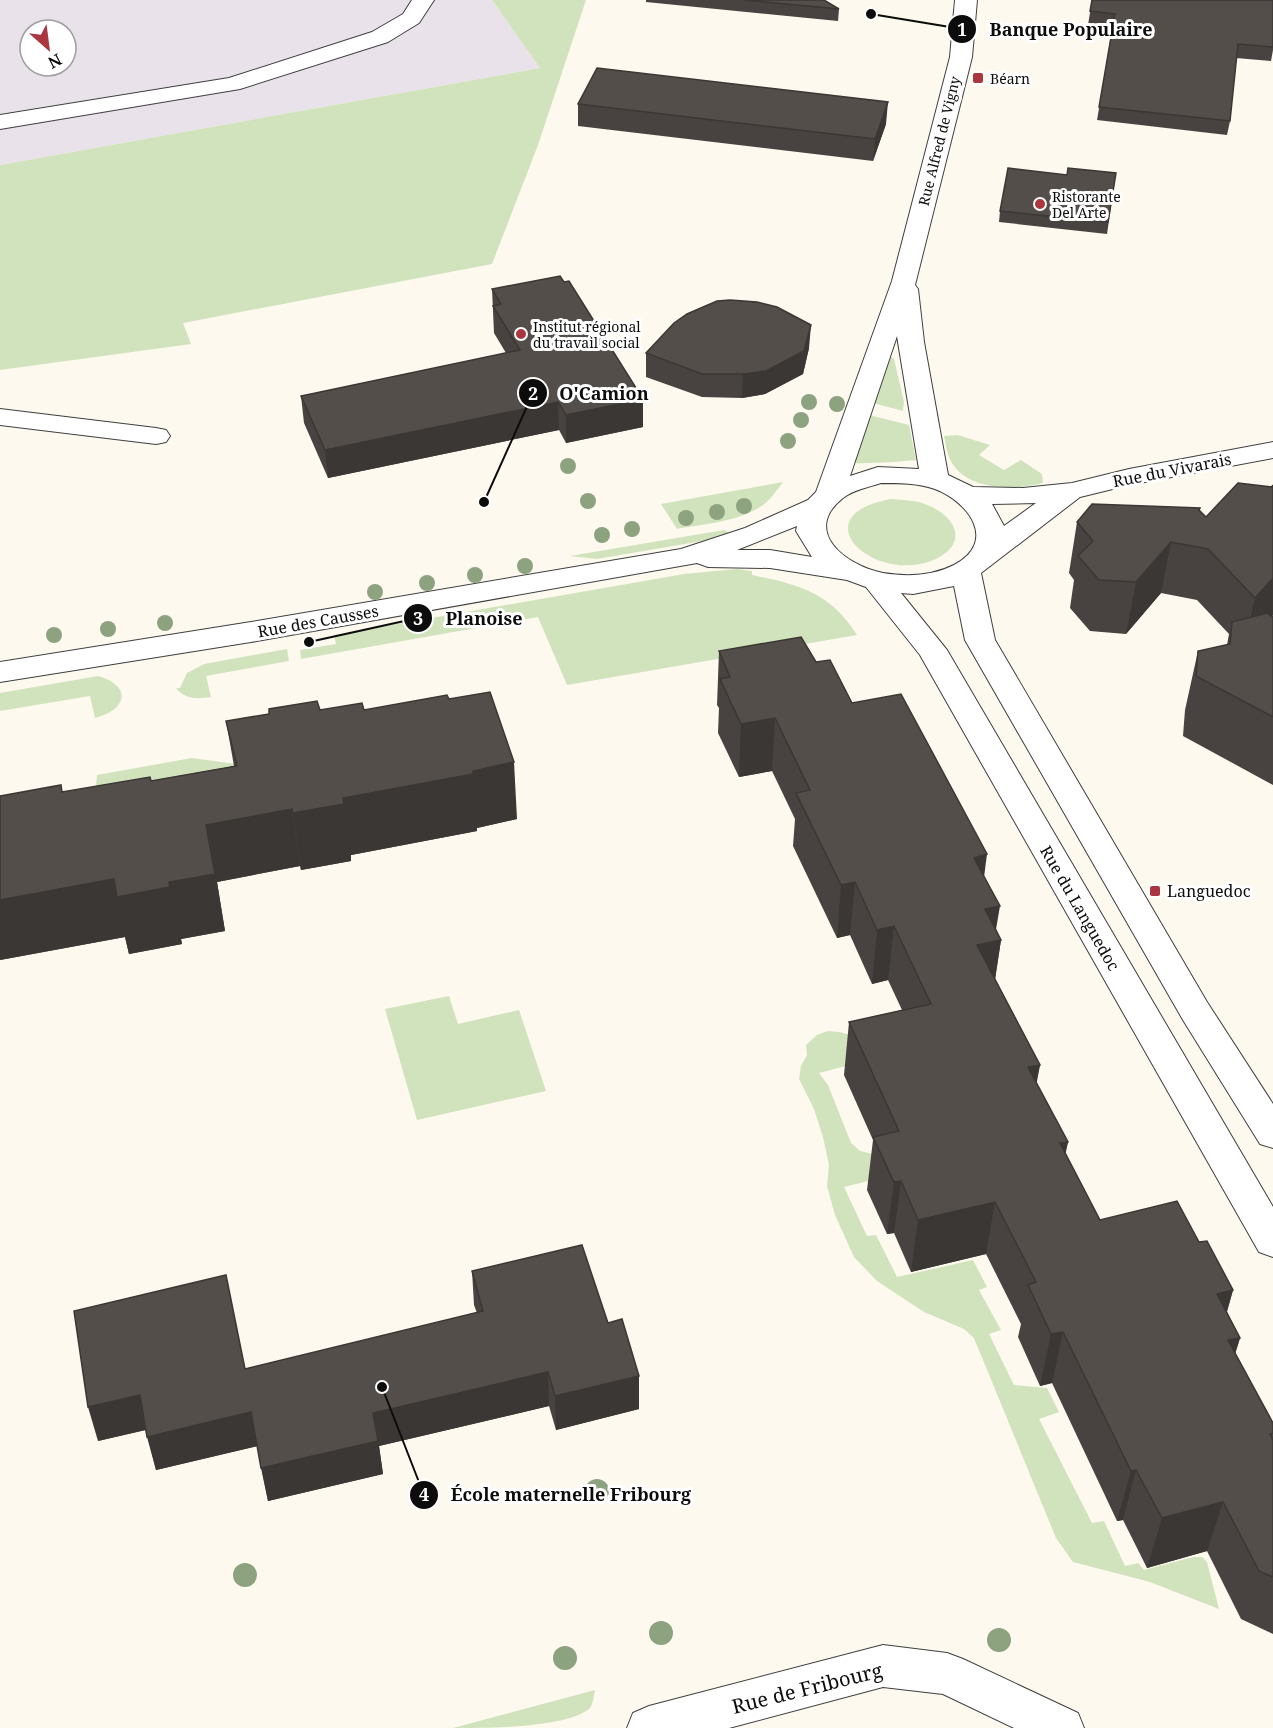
<svg xmlns="http://www.w3.org/2000/svg" width="1273" height="1728" viewBox="0 0 1273 1728" font-family="'Noto Serif',serif">
<style>
.industrial{fill:#e9e2ea;fill-rule:evenodd}
.green{fill:#d1e3bc}
.lines{fill:none;stroke-linecap:round;stroke-linejoin:round}
.minor-casing{stroke:#3f3f3f;stroke-width:2}
.minor{fill:#fff;fill-rule:evenodd}
.tree{fill:#8da27f}
.wall{fill:#484340}
.shaded-wall{fill:#3b3734}
.building{fill:#544e4a;stroke:#3b3734;stroke-width:1.5}
.poi-dot{fill:#aa363f;stroke:#fff;stroke-width:2}
.labels{text-anchor:middle;dominant-baseline:central;stroke-width:6;stroke-linejoin:round;paint-order:stroke}
.far-poi-label{font-size:14px;fill:#0c0c0c;stroke:#fff;text-anchor:start}
.far-street-label{font-size:14px;fill:#0c0c0c;stroke:#fff}
.street-label{font-size:16px;fill:#0c0c0c;stroke:#fff}
.poi-label{font-size:16px;fill:#0c0c0c;stroke:#fff;text-anchor:start}
.near-street-label{font-size:20px;fill:#0c0c0c;stroke:#fff}
.leader{fill:none;stroke:#0c0c0c;stroke-width:2}
.callout-dot{fill:#0c0c0c;stroke:#fff;stroke-width:2}
.mark-label{font-size:18px;text-anchor:middle;font-weight:bold;fill:#fff}
.callout-label{font-size:18px;text-anchor:middle;font-weight:bold;fill:#0c0c0c;stroke:#fff;stroke-width:6;stroke-linejoin:round;paint-order:stroke}
</style>
<rect width="100%" height="100%" fill="#fdf9ee"/>
<path class="industrial" d="M0,0H492L540,68L0,165ZM30,30H66V66H30Z"/>
<g class="green">
<polygon points="492,0 586,0 538,145 492,264 183,323 191,344 0,370 0,165 540,68"/>
<polygon points="888,355 894,359 904,402 903,411 873,403"/>
<path d="M869,415L909,425L916,460C913,461 861,464 855,463Z"/>
<path d="M958,435L990,445L979,455L1004,470L1021,460L1042,474L1043,483C1015,490 969,491 952,463C947,455 946,445 944,436Z"/>
<path d="M783,482C776,491 769,502 760,507C737,522 703,524 677,529L661,504Z"/>
<path d="M891,499C903,500 916,500 927,505C960,518 968,547 931,561C871,583 801,515 891,499Z"/>
<polygon points="724,530 731,533 708,540 597,559 570,556"/>
<path d="M737,569L752,571V575C798,584 831,593 857,635L567,685L538,617L301,659L300,650L336,644L334,635L684,574Z"/>
<path d="M287,649L289,661L206,676L211,697C198,699 185,700 176,688H180L187,673L204,664Z"/>
<path d="M98,676C133,686 127,710 95,718L90,696L0,711V693Z"/>
<polygon points="192,758 243,765 209,776 96,788 97,775"/>
<polygon points="449,996 458,1024 519,1010 546,1091 417,1120 385,1009"/>
<polygon points="828,1031 840,1032 903,1051 819,1073 828,1085 851,1143 860,1151 877,1155 896,1174 844,1187 867,1236 876,1235 897,1277 973,1260 987,1287 979,1290 1001,1330 989,1334 1014,1385 1047,1388 1059,1412 1039,1419 1092,1523 1104,1521 1125,1566 1138,1563 1144,1570 1193,1557 1202,1557 1207,1562 1219,1609 1150,1582 1073,1562 1056,1538 974,1338 964,1329 924,1312 877,1281 854,1257 835,1215 827,1186 829,1165 823,1137 814,1109 799,1079 801,1066 807,1055 806,1045 817,1035"/>
<path d="M595,1690C594,1695 593,1704 590,1708C568,1728 488,1728 453,1728Z"/>
</g>
<g class="lines">
<defs>
<g id="minor">
<polygon points="412,0 434,0 419,23 388,42 240,89 0,129 0,115 229,78 372,32 403,14"/>
<path d="M955,0H977L972,57L915,285L918,289L924,342L948,475L973,487L1023,488L1072,483L1129,469L1273,442V458L1129,485L1080,497L981,573L995,640L1207,1002L1273,1104V1148L1260,1144L1183,1020L965,640L954,586L913,594L901,593L947,650L1273,1207V1257L1259,1252L920,655L866,587L847,580L770,568L708,567L697,563L251,642L0,682V662L251,622L681,549L745,528L808,500L816,492L892,281L950,57ZM897,336L919,469L878,467L850,476ZM881,483C899,483 918,483 935,489C969,502 998,542 954,565C932,576 907,577 883,573C846,566 801,531 843,498C853,490 869,487 881,483ZM1036,503L1004,526L992,504ZM797,526L796,531L812,557L770,550H737Z"/>
<polygon points="0,409 156,428 166,430 170,436 166,442 156,444 0,425"/>
<polygon points="883,1645 947,1653 963,1659 1078,1713 1084,1728 1014,1728 943,1694 883,1687 729,1728 627,1728 633,1713 649,1706"/>
</g>
</defs>
<use href="#minor" class="minor-casing"/>
<use href="#minor" class="minor"/>
</g>
<g class="tree">
<circle cx="809" cy="402" r="8"/>
<circle cx="837" cy="404" r="8"/>
<circle cx="801" cy="420" r="8"/>
<circle cx="788" cy="441" r="8"/>
<circle cx="568" cy="466" r="8"/>
<circle cx="588" cy="501" r="8"/>
<circle cx="744" cy="506" r="8"/>
<circle cx="717" cy="512" r="8"/>
<circle cx="686" cy="518" r="8"/>
<circle cx="632" cy="529" r="8"/>
<circle cx="602" cy="535" r="8"/>
<circle cx="525" cy="566" r="8"/>
<circle cx="475" cy="575" r="8"/>
<circle cx="427" cy="583" r="8"/>
<circle cx="375" cy="592" r="8"/>
<circle cx="165" cy="623" r="8"/>
<circle cx="108" cy="629" r="8"/>
<circle cx="54" cy="635" r="8"/>
<circle cx="597" cy="1491" r="12"/>
<circle cx="245" cy="1575" r="12"/>
<circle cx="661" cy="1633" r="12"/>
<circle cx="999" cy="1640" r="12"/>
<circle cx="565" cy="1658" r="12"/>
</g>
<g class="wall">
<polygon points="646,0 824,0 839,9 838,21 646,2"/>
<polygon points="1092,0 1273,0 1273,50 1271,61 1236,58 1230,121 1227,135 1097,120 1113,27 1088,25"/>
<polygon points="578,104 886,124 873,161 578,126"/>
<polygon points="1116,173 1107,234 999,222 1000,211 1067,175"/>
<polygon points="492,289 643,427 566,443 559,430 328,478 304,423 301,396 506,353 494,333"/>
<polygon points="809,348 803,374 765,394 742,398 702,397 646,377 646,353"/>
<polygon points="1273,485 1273,615 1272,616 1273,617 1273,785 1183,736 1185,710 1198,651 1227,645 1229,634 1197,600 1161,593 1126,634 1090,631 1070,608 1074,580 1069,573 1077,522 1200,508 1200,511 1206,517"/>
<polygon points="719,651 816,662 852,703 984,877 996,929 1001,940 995,979 1040,1065 1036,1082 1068,1142 1065,1153 1100,1220 1199,1242 1233,1290 1227,1312 1240,1338 1235,1354 1273,1423 1273,1634 1241,1619 1207,1551 1147,1568 1123,1520 1117,1521 1052,1383 1040,1386 1018,1337 1021,1324 986,1254 911,1272 894,1233 887,1234 867,1190 873,1140 844,1075 849,1022 902,1010 888,980 872,984 850,935 837,938 793,846 795,819 772,771 739,777 718,733 719,708 717,705"/>
<polygon points="449,699 517,819 477,828 477,831 351,855 351,861 301,870 300,866 217,882 225,931 181,939 182,944 129,954 125,937 0,960 0,796 61,785 62,792 151,781 234,766 226,721 320,710 364,710"/>
<polygon points="472,1271 608,1323 639,1376 639,1409 556,1430 549,1406 379,1446 383,1474 268,1501 257,1446 156,1470 146,1430 98,1441 245,1369 477,1313 474,1305"/>
</g>
<g class="shaded-wall">
<polygon points="888,102 886,124 873,161 875,139"/>
<polygon points="811,325 809,348 803,374 765,394 742,398 743,374"/>
<polygon points="643,399 643,427 566,443 566,415"/>
<polygon points="558,402 559,430 328,478 325,450"/>
<polygon points="1171,542 1161,593 1126,634 1136,582"/>
<polygon points="1273,578 1273,615 1243,650 1255,598"/>
<polygon points="775,718 772,771 739,777 741,724"/>
<polygon points="514,762 517,819 477,828 477,831 351,855 351,861 301,870 293,813 343,798"/>
<polygon points="292,809 300,866 217,882 225,931 181,939 182,944 129,954 125,937 0,960 0,900 114,879 169,882 206,825"/>
<polygon points="987,854 980,908 974,858"/>
<polygon points="855,882 850,935 837,938 841,885"/>
<polygon points="1000,906 994,941 1001,940 993,993 977,945 985,909"/>
<polygon points="894,926 888,980 872,984 877,930"/>
<polygon points="1040,1065 1030,1118 1028,1067"/>
<polygon points="1068,1142 1057,1195 1060,1143"/>
<polygon points="901,1181 894,1233 887,1234 894,1182"/>
<polygon points="995,1202 986,1254 911,1272 918,1220"/>
<polygon points="1233,1290 1218,1341 1217,1294"/>
<polygon points="1063,1332 1052,1383 1040,1386 1051,1334"/>
<polygon points="1240,1338 1224,1389 1228,1340"/>
<polygon points="548,1372 549,1406 379,1446 383,1474 268,1501 261,1468 373,1413"/>
<polygon points="639,1376 639,1409 556,1430 555,1396"/>
<polygon points="140,1395 149,1429 98,1441 88,1407"/>
<polygon points="251,1412 258,1446 156,1470 147,1437"/>
<polygon points="1136,1470 1123,1520 1117,1521 1131,1471"/>
<polygon points="1223,1502 1207,1551 1147,1568 1162,1518"/>
</g>
<g class="building">
<polygon points="743,0 824,0 839,9"/>
<polygon points="1092,0 1273,0 1273,47 1238,44 1230,121 1099,107 1115,14 1090,11"/>
<polygon points="597,68 888,102 875,139 578,104"/>
<polygon points="1008,168 1067,175 1068,168 1116,173 1108,222 1000,211"/>
<polygon points="560,276 564,282 569,281 643,399 566,415 558,402 325,450 301,396 520,350 493,306 501,304 492,289"/>
<polygon points="730,300 757,302 777,307 811,325 804,351 766,371 743,374 702,374 646,353 674,323 687,314 717,301"/>
<polygon points="1238,483 1272,487 1273,485 1273,578 1255,598 1208,549 1171,542 1136,582 1099,580 1078,556 1093,541 1077,522 1092,504 1200,508 1199,510 1206,517"/>
<polygon points="1267,613 1273,617 1273,717 1196,676 1198,651 1230,644 1232,622"/>
<polygon points="801,637 816,662 830,660 852,703 901,694 987,854 974,858 1000,906 985,909 1001,940 977,945 1040,1065 1028,1067 1068,1142 1060,1143 1100,1220 1177,1201 1199,1242 1207,1241 1233,1290 1217,1294 1240,1338 1228,1340 1273,1423 1273,1433 1270,1434 1273,1440 1273,1577 1259,1571 1223,1502 1162,1518 1136,1470 1131,1471 1063,1332 1051,1334 1028,1285 1036,1282 995,1202 918,1220 901,1181 894,1182 873,1137 899,1131 849,1022 931,1004 894,926 877,930 855,882 841,885 796,793 810,790 775,718 741,724 720,679 730,677 719,651"/>
<polygon points="490,692 514,762 473,771 473,774 343,798 344,804 293,813 292,809 206,825 215,874 169,882 170,887 117,897 114,879 0,900 0,796 61,785 62,792 150,777 151,781 237,766 226,721 269,714 269,709 317,701 320,710 362,703 364,710 447,695 449,699"/>
<polygon points="582,1245 608,1323 622,1319 639,1376 555,1396 548,1372 373,1413 378,1441 261,1468 251,1412 147,1437 140,1395 88,1407 74,1311 226,1275 245,1369 483,1311 472,1271"/>
</g>
<g class="poi-dot">
<rect x="972" y="72" width="12" height="12" rx="3"/>
<circle cx="1040" cy="204" r="6"/>
<circle cx="521" cy="334" r="6"/>
<rect x="1149" y="885" width="12" height="12" rx="3"/>
</g>
<g class="labels">
<g class="far-poi-label">
<text x="990" y="78">Béarn</text>
<text x="1052" y="196">Ristorante<tspan x="1052" dy="16">Del Arte</tspan></text>
<text x="533" y="326">Institut régional<tspan x="533" dy="16">du travail social</tspan></text>
</g>
<g class="far-street-label">
<text transform="translate(939 141) rotate(-76)">Rue Alfred de Vigny</text>
</g>
<g class="street-label">
<text transform="translate(1172 470) rotate(-11)">Rue du Vivarais</text>
<text transform="translate(318 621) rotate(-10)">Rue des Causses</text>
<text transform="translate(1080 908) rotate(60)">Rue du Languedoc</text>
</g>
<g class="poi-label">
<text x="1167" y="891">Languedoc</text>
</g>
<g class="near-street-label">
<text transform="translate(807 1688) rotate(-14)">Rue de Fribourg</text>
</g>
</g>
<path class="leader" d="M871 14L962 29M484 502L533 393M309 642L418 618M382 1387L424 1495"/>
<g class="callout-dot">
<circle cx="871" cy="14" r="6"/>
<circle cx="484" cy="502" r="6"/>
<circle cx="309" cy="642" r="6"/>
<circle cx="382" cy="1387" r="6"/>
<circle cx="962" cy="29" r="15"/>
<circle cx="533" cy="393" r="15"/>
<circle cx="418" cy="618" r="15"/>
<circle cx="424" cy="1495" r="15"/>
</g>
<g class="mark-label">
<text x="962" y="36">1</text>
<text x="533" y="400">2</text>
<text x="418" y="625">3</text>
<text x="424" y="1501">4</text>
</g>
<g class="callout-label">
<text x="1071" y="36">Banque Populaire</text>
<text x="604" y="400">O'Camion</text>
<text x="484" y="625">Planoise</text>
<text x="571" y="1501">École maternelle Fribourg</text>
</g>
<g transform="translate(48 48) rotate(152)"><circle r="28" fill="#ffffff" stroke="#9e9e9e" stroke-width="1.5"/>
<path d="M0-4.5L10 22L0 15L-10 22Z" fill="#aa363f"/>
<text y="-9" font-size="16" font-weight="bold" text-anchor="middle" fill="#0c0c0c">N</text>
</g>
</svg>
